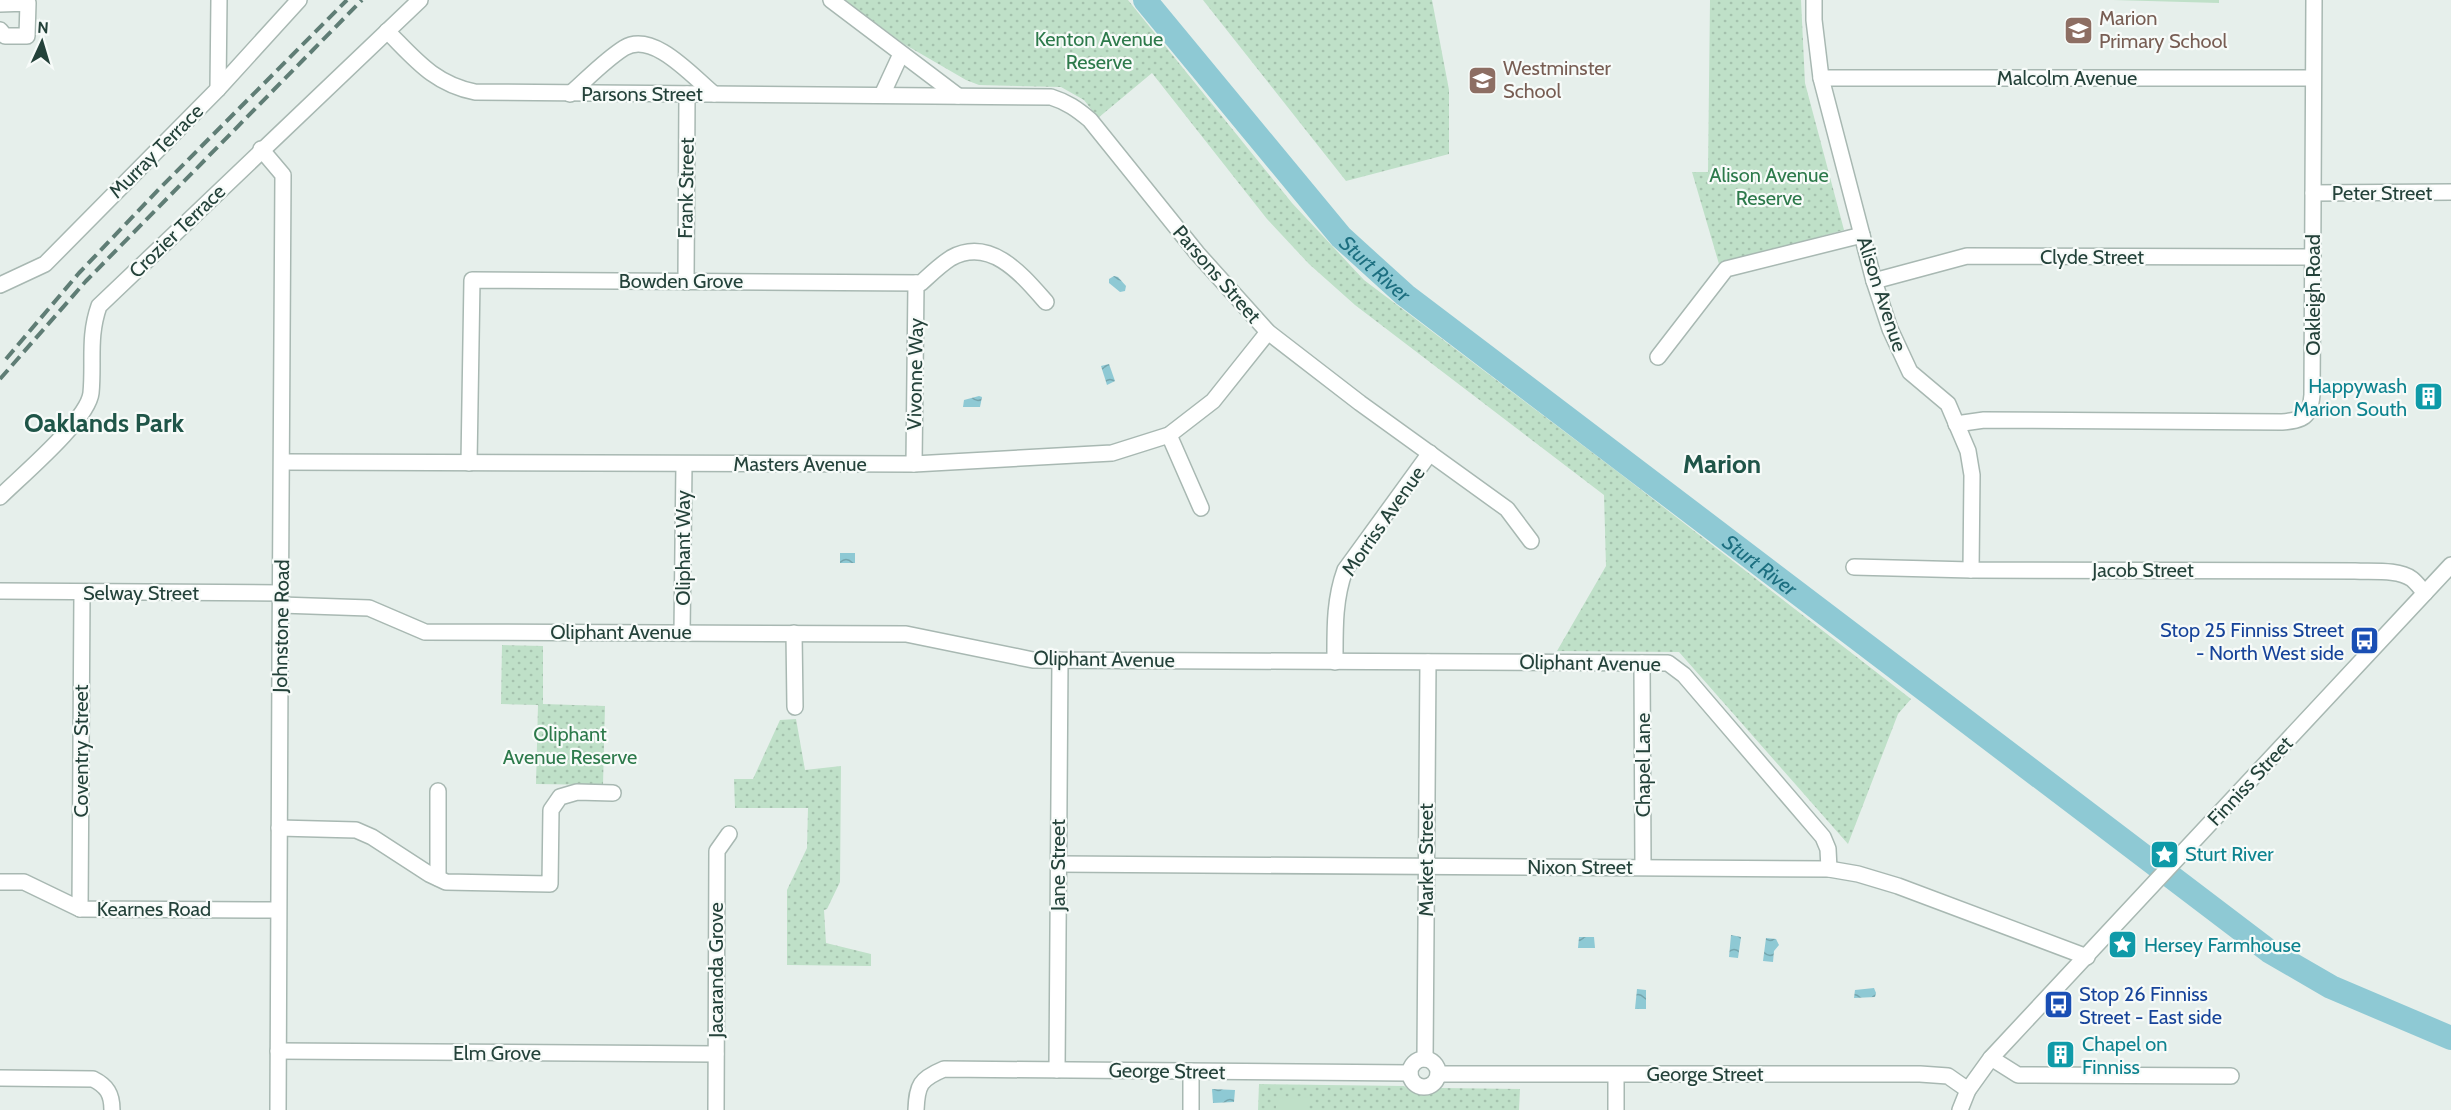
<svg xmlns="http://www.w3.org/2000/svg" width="2451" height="1110" viewBox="0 0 2451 1110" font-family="Cabin,sans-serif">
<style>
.green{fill:url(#green-dots)}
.pitch{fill:#bfe0c8}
.water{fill:url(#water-waves)}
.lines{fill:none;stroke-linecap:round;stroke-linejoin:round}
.river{stroke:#8ec9d4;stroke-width:24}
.minor-casing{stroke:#a8b8b2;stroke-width:18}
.minor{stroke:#fff;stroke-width:15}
.rail{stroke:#5f7d75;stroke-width:4;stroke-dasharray:12 6;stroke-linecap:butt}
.labels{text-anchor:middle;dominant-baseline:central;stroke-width:4.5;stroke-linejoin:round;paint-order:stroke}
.education-label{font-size:20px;fill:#785e54;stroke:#f7fbf9;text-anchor:start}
.park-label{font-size:20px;fill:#2d7a4b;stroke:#f7fbf9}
.street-label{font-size:20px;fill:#24423a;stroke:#f7fbf9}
.culture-label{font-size:20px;fill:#0d838f;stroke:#f7fbf9;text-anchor:start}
.transit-label{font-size:20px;fill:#164399;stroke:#f7fbf9;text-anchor:end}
.water-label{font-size:21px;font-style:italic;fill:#1c6f80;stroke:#f7fbf9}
.district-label{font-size:26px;font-weight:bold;fill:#1f5548;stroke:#f7fbf9}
</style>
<defs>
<pattern id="green-dots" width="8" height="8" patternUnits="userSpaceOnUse" patternTransform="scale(1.5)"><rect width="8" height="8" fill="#bfe0c8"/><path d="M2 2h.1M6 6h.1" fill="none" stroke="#a4c1ad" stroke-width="1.8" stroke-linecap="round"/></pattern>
<pattern id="water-waves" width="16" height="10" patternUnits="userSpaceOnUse" patternTransform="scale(1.5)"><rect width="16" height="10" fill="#8ec9d4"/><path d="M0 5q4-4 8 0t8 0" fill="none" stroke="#74a5ad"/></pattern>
</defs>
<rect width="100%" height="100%" fill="#e6efeb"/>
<g class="green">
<polygon points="845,0 1128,0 1292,203 1364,280 1618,472 1911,699 1898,714 1848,844 1679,652 1557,651 1606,566 1604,495 1355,305 1309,264 1267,219 1152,73 1098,118 1084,100 1061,87 979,85 966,80 904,44"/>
<polygon points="1203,0 1432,0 1449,90 1449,154 1346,181"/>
<polygon points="1710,0 1801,0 1805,83 1844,230 1719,264 1692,172 1708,172"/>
<polygon points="502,645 543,646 543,704 605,706 603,785 536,784 538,705 501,704"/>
<polygon points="796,719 805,770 841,766 840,882 827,909 824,910 826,943 871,954 871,966 787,965 787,890 807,848 808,808 735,808 734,779 753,779 780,720"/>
<path d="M1259,1084L1404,1086C1414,1094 1430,1094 1441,1088L1520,1089L1519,1110H1258Z"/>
</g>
<g class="pitch">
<polygon points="2113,0 2219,0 2219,3"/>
<polygon points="1276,1097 1309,1098 1309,1110 1276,1110"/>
</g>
<g class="water">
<polygon points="1114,276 1118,277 1126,286 1125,291 1120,292 1109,283 1109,279"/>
<polygon points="1109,364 1115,381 1107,385 1101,366"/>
<polygon points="979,396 982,397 980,407 963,407 964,400"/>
<rect x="840" y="553" width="15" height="10"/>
<polygon points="1731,935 1741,937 1738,958 1729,957"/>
<polygon points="1579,937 1594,937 1595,948 1578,948"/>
<polygon points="1766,938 1776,939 1779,945 1774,951 1773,962 1763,961"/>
<polygon points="1874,988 1876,993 1875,997 1854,998 1855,990"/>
<polygon points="1637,989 1646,990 1646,1009 1635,1009"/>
<polygon points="1212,1089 1235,1090 1234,1102 1213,1103"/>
</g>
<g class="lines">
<path class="river" id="s1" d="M1145,0L1341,237L1405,295L2269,951L2331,987L2451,1038"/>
<defs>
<g id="minor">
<polyline points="831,0 958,96"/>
<polyline points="1814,0 1814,20 1821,78 1874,281 1890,329 1910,372 1948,404 1968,451 1972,475 1971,570"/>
<polyline points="0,4 28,3 27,36 5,36 0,30"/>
<path d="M387,31C415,59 434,84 475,92L1051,97C1067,102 1077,109 1090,120L1197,253L1268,332L1360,403L1507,509L1531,541"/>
<polyline points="1821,78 2313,78"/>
<polyline points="218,89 219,0"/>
<path d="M570,94C587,79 605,60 624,48C653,30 693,77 714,94"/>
<polyline points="882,95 901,54"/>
<path d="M261,149L283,175C283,487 277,798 278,1110"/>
<polyline points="2313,193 2451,192"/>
<polyline points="1874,281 1967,256 2313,257"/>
<polyline points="686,282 687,94"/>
<polyline points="0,285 45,264 218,89 299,0"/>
<polyline points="1658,357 1726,269 1862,235"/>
<path d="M1956,424L1984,420L2282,422C2303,420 2310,418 2312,395L2314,0"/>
<polyline points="1169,435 1201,508"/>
<polyline points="283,462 914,464 1112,453 1169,435 1213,401 1268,332"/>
<path d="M469,463L472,280L921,283C931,274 940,265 951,258C991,236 1023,276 1046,302"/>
<polyline points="914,464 916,283"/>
<path d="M0,497C21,476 88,420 91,393C94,362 88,337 99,306L420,0"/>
<path d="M1854,567L1971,570L2355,571C2372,572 2398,569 2412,579C2417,583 2421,589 2425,593"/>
<polyline points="0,591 281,593"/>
<polyline points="281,605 369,608 425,632 906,634 1033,660 1668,663 1684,675 1823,837 1828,849 1829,869"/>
<polyline points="682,633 684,464"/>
<polyline points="794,633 795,707"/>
<path d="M1335,662C1335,630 1334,600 1345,570L1430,453"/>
<polyline points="1642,663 1643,867"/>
<polyline points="279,828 356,830 372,837 429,874 446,882 550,884 551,810 560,797 577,792 613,793"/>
<polyline points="1058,864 1829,869 1858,874 1898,886 2087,957"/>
<polyline points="438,878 438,791"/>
<polyline points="0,882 24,882 80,909 278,910"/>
<polyline points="80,909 82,593"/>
<polyline points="278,1051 716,1054"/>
<polyline points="1991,1058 2018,1075 2231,1076"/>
<circle cx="1424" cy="1073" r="14"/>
<polyline points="1425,1059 1428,662"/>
<polyline points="1057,1070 1060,660"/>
<polyline points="1438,1074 1920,1074 1948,1076 1968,1090"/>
<polyline points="1616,1075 1616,1110"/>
<path d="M0,1078L93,1079C107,1086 112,1094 112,1110"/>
<polyline points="716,1110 717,851 729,834"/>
<path d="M916,1110C917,1085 920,1079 944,1069L1410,1073"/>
<polyline points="1191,1110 1191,1071"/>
<polyline points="1960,1110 1968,1090 1991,1058 2451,565"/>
</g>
</defs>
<use href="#minor" class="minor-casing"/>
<use href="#minor" class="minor"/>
<g class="rail">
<polyline points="6,359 79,273 160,188 347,0"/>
<polyline points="0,379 86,281 362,0"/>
</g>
</g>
<defs>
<symbol id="school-square" viewBox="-11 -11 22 22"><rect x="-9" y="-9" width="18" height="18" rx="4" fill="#8d6e63" stroke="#f7fbf9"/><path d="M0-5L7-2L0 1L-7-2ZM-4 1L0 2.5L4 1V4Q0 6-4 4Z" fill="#fff"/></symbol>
<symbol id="building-square" viewBox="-11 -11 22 22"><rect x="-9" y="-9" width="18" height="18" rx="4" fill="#0f9aa8" stroke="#f7fbf9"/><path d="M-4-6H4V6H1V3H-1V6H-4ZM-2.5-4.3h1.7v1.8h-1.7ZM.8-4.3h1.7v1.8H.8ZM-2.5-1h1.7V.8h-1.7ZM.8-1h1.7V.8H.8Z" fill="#fff"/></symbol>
<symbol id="bus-square" viewBox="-11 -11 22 22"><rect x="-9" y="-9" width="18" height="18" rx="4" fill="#1a4fb4" stroke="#f7fbf9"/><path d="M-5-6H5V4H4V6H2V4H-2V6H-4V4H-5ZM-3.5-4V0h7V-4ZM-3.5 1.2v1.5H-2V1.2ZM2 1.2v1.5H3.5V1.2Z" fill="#fff"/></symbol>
<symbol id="sight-square" viewBox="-11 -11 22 22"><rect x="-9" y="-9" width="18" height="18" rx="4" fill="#0f9aa8" stroke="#f7fbf9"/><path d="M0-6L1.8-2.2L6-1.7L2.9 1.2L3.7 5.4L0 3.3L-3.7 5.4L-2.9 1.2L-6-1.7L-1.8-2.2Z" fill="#fff"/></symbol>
</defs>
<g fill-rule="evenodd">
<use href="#school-square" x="2062" y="14" width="33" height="33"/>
<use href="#school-square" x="1466" y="64" width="33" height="33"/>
<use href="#building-square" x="2412" y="380" width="33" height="33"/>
<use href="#bus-square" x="2348" y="624" width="33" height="33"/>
<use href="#sight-square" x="2148" y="838" width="33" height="33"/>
<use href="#sight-square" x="2106" y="928" width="33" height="33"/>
<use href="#bus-square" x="2042" y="988" width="33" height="33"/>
<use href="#building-square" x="2044" y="1038" width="33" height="33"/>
</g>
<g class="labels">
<g class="education-label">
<text x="2099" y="18">Marion<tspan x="2099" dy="23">Primary School</tspan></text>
<text x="1503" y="68">Westminster<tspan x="1503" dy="23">School</tspan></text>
</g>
<g class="park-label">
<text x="1099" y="39">Kenton Avenue<tspan x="1099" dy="23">Reserve</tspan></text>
<text x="1769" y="175">Alison Avenue<tspan x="1769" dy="23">Reserve</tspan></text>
<text x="570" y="734">Oliphant<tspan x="570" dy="23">Avenue Reserve</tspan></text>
</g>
<g class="street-label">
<text x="2067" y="78">Malcolm Avenue</text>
<text x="642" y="94">Parsons Street</text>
<text transform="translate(156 151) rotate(-45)">Murray Terrace</text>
<text transform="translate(686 188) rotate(-89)">Frank Street</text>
<text x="2382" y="193">Peter Street</text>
<text transform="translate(177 231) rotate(-44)">Crozier Terrace</text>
<text x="2092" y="257">Clyde Street</text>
<text transform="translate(1217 274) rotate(49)">Parsons Street</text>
<text x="681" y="281">Bowden Grove</text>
<text transform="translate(1882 294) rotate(72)">Alison Avenue</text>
<text transform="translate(2313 295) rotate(-90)">Oakleigh Road</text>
<text transform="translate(915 374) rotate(-89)">Vivonne Way</text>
<text x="800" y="464">Masters Avenue</text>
<text transform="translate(1383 521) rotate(-55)">Morriss Avenue</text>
<text transform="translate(683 548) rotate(-90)">Oliphant Way</text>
<text x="2143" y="570">Jacob Street</text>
<text x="141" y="593">Selway Street</text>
<text transform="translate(281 626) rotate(-89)">Johnstone Road</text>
<text x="621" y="632">Oliphant Avenue</text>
<text transform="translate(1104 659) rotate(1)">Oliphant Avenue</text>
<text transform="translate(1590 663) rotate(1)">Oliphant Avenue</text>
<text transform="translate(81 751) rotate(-90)">Coventry Street</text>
<text transform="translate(1643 765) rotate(-90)">Chapel Lane</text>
<text transform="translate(2250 781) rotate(-47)">Finniss Street</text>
<text transform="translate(1426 860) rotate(-90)">Market Street</text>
<text transform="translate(1058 865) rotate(-90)">Jane Street</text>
<text x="1580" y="867">Nixon Street</text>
<text x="154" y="909">Kearnes Road</text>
<text transform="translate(716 970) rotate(-90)">Jacaranda Grove</text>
<text x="497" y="1053">Elm Grove</text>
<text transform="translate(1167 1071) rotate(1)">George Street</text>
<text x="1705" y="1074">George Street</text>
</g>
<g class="culture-label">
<text x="2407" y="386" text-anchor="end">Happywash<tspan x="2407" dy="23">Marion South</tspan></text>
<text x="2185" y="854">Sturt River</text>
<text x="2144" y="945">Hersey Farmhouse</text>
<text x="2082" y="1044">Chapel on<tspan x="2082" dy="23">Finniss</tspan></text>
</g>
<g class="transit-label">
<text x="2344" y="630">Stop 25 Finniss Street<tspan x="2344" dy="23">- North West side</tspan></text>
<text x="2079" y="994" text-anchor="start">Stop 26 Finniss<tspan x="2079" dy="23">Street - East side</tspan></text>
</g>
<g class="water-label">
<text stroke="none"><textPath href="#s1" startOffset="354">Sturt River</textPath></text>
<text stroke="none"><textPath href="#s1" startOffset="840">Sturt River</textPath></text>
</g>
<g class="district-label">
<text x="104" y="423">Oaklands Park</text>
<text x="1722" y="464">Marion</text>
</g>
</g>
<g transform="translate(42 42) rotate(4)" stroke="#f7fbf9" stroke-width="4.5" paint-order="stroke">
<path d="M0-4.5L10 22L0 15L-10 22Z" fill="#24423a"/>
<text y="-9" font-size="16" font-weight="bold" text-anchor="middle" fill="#24423a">N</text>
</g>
</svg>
